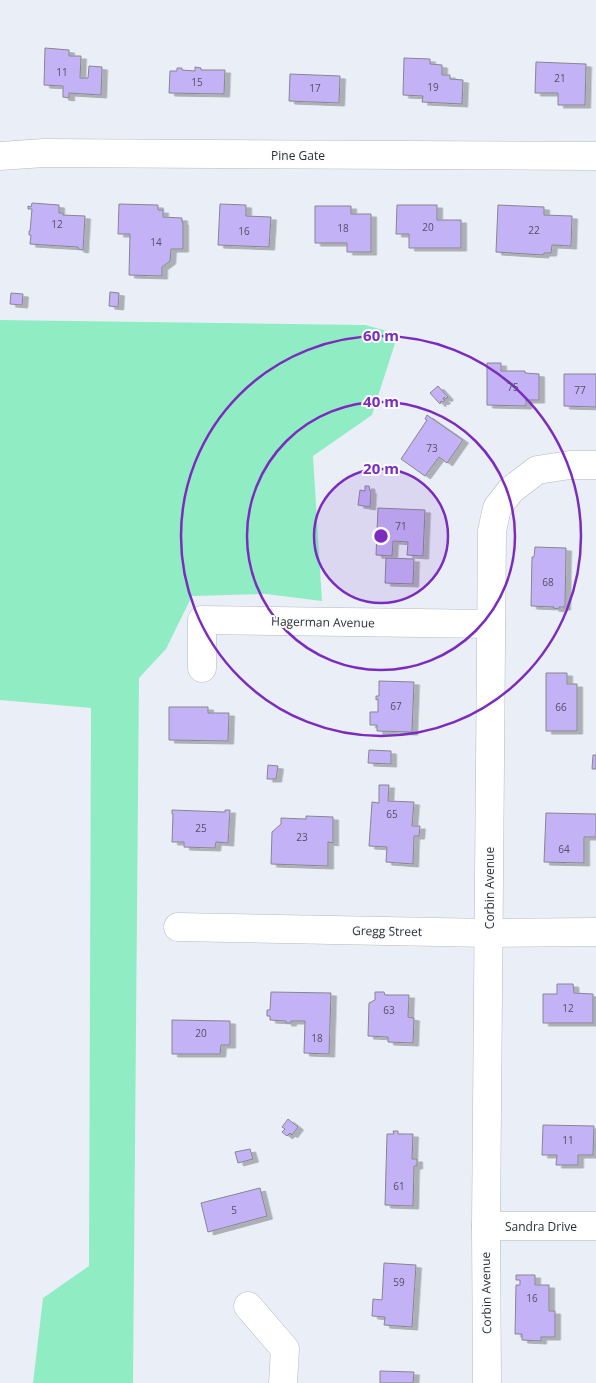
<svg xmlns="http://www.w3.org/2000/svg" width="596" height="1383" viewBox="0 0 596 1383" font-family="'Open Sans',sans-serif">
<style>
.green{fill:#90edc3}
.building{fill:#c3b2f5;stroke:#87868e;filter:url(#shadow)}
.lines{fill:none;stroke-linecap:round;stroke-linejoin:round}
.minor-casing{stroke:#b4b9c0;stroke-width:29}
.minor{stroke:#fff;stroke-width:28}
.ring{fill:none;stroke:#7b2cbf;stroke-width:2.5}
.labels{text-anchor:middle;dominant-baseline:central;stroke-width:4;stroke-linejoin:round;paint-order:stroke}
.number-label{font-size:10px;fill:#535063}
.street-label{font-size:12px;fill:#2e2f32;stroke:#fbfcfe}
.centre{fill:#7b2cbf;stroke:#fbfcfe;stroke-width:2.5}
.ring-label{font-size:15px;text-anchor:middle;font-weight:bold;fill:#7b2cbf;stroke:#fbfcfe;stroke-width:4;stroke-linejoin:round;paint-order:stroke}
</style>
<defs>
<filter id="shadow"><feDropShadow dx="5.5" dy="3" stdDeviation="0" flood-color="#0004"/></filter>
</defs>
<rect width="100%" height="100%" fill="#eaeff7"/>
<polygon class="green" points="0,320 365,325 398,334 372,415 313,456 322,601 266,594 192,596 166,649 139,678 133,1383 33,1383 43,1298 89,1266 91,708 0,700"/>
<g class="building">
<polygon points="45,48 69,50 69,56 81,56 80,78 88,78 89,66 102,67 101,95 69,93 69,98 63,97 63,86 44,85"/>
<polygon points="404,58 430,59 430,64 442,65 442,75 450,75 450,79 463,80 462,104 422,102 423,96 403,95"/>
<polygon points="536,62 586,64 585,105 558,105 558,93 535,93"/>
<polygon points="195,67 201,68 201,70 225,70 224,94 169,93 170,71 177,71 177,68 182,68 182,70 195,71"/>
<polygon points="290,74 340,76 339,103 289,101"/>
<polygon points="32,203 59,205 59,213 63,213 63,215 85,216 83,250 78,249 78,247 30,244 31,235 29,235 29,231 30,231 32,209 28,209 28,206 31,207"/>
<polygon points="119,204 158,205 158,210 163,210 163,217 182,218 182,222 183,222 183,249 171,249 170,261 162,267 162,276 129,275 130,234 118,234"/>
<polygon points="220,204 246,205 246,216 271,217 269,247 218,245"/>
<polygon points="397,205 437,205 437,220 461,220 461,248 409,248 409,234 396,234"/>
<polygon points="498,205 544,207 544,215 572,216 571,246 552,245 551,253 544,253 543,255 496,252"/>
<polygon points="315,206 351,206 351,214 371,214 371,252 347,252 347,243 315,243"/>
<polygon points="110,292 119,293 118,307 109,306"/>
<polygon points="11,293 23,294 22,305 10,304"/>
<polygon points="487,363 501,363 501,371 525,371 525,373 539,374 539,400 526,400 526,406 487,405"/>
<polygon points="564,374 596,374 596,407 564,406"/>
<polygon points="438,386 448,397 446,399 444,397 443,399 445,400 443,402 441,401 440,404 430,393"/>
<polygon points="427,415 463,440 447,463 439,457 425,476 401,459 427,420 425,419"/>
<polygon points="365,486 369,486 370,491 371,491 370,507 358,505 360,490 365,491"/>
<polygon points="378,508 425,510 423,556 407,555 408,542 393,541 392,556 376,555"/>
<polygon points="535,547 566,548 565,607 559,607 559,609 553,608 554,607 531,606 532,557 534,557"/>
<polygon points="386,558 414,559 413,584 385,583"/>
<polygon points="546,673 567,673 567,684 577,684 577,731 546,731"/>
<polygon points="379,681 414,682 412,732 377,731 377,725 370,725 370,712 378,712 378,699 376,700 376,696 379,696"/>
<polygon points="169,707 208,707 208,713 229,713 228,741 169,740"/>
<polygon points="369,750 391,751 391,764 368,763"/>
<polygon points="593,755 596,755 596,769 592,769"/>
<polygon points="268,765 278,766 276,779 267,779"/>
<polygon points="379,785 389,785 388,801 414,802 412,826 420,826 419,836 414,836 413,864 386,862 387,847 369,846 372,802 379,803"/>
<polygon points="172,810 225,812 225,810 230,810 228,843 216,842 215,848 184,847 184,842 172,842 173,814 172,814"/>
<polygon points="546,813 596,814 596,837 584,837 584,863 544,862"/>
<polygon points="306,816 333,817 333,843 328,842 328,866 271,864 272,832 281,824 281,818 306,819"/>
<polygon points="557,984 573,984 574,993 593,994 593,1023 543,1023 543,994 557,994"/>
<polygon points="271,992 331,993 329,1054 304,1053 305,1021 291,1021 291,1023 286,1023 286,1021 270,1020 270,1016 267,1016 267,1010 270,1010"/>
<polygon points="375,992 384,992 385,995 409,995 408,1017 414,1018 413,1043 388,1042 388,1037 368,1036 369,1003 375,1000"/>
<polygon points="172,1020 230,1021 230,1045 221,1045 220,1054 172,1054"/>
<polygon points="288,1119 298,1127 292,1135 290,1133 287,1136 282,1132 285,1129 282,1127"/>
<polygon points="543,1125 594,1126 593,1155 578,1155 578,1165 556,1165 557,1155 542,1155"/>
<polygon points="393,1131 398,1131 398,1134 413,1134 412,1159 417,1159 417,1166 414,1166 413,1206 385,1205 387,1134 394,1134"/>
<polygon points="250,1149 253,1159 238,1163 235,1152"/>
<polygon points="260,1188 267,1216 208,1232 201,1203"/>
<polygon points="384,1263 416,1265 412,1327 384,1325 385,1317 372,1316 373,1299 382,1300"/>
<polygon points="516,1275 535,1275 535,1285 549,1285 549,1311 555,1311 555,1337 541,1337 541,1341 522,1340 522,1334 515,1334 516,1285 520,1285 520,1280 516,1280"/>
<polygon points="380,1371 414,1372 413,1383 380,1383"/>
</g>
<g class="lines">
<defs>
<g id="minor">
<polyline points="0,156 44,153 596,156"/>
<polyline points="202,668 202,620 491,624"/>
<polyline points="178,927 489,933 596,932"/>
<polyline points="486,1226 596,1226"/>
<polyline points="248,1306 285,1349 283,1383"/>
<polyline points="487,1383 486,1226 492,531 497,508 511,490 537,470 570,465 596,465"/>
</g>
</defs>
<use href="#minor" class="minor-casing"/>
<use href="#minor" class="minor"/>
</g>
<circle cx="381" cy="536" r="67" fill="#7b2cbf" fill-opacity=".12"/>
<g class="ring">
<circle cx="381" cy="536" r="67"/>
<circle cx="381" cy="536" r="134"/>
<circle cx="381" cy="536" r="200"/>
</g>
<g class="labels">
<g class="number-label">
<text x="62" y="72">11</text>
<text x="560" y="78">21</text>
<text x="197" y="82">15</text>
<text x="433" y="87">19</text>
<text x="315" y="88">17</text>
<text x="57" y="224">12</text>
<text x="428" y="227">20</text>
<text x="343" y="228">18</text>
<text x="534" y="230">22</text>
<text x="244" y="231">16</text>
<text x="156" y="242">14</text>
<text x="513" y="387">75</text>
<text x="580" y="390">77</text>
<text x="432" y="448">73</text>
<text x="401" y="526">71</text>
<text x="548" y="582">68</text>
<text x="396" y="706">67</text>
<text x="561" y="707">66</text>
<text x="392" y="814">65</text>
<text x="201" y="828">25</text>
<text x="302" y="837">23</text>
<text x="564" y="849">64</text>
<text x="568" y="1008">12</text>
<text x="389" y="1010">63</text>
<text x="201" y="1033">20</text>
<text x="317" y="1038">18</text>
<text x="568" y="1140">11</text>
<text x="399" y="1186">61</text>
<text x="234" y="1210">5</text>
<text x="399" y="1282">59</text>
<text x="532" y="1298">16</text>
</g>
<g class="street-label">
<text x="298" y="155">Pine Gate</text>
<text transform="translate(323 622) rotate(1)">Hagerman Avenue</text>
<text transform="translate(489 888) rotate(-90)">Corbin Avenue</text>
<text transform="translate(387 931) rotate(1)">Gregg Street</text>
<text x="541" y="1226">Sandra Drive</text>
<text transform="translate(486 1293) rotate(-91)">Corbin Avenue</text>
</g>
</g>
<circle cx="381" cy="536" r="8" class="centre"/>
<g class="ring-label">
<text x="381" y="341">60 m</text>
<text x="381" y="407">40 m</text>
<text x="381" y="474">20 m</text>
</g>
</svg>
